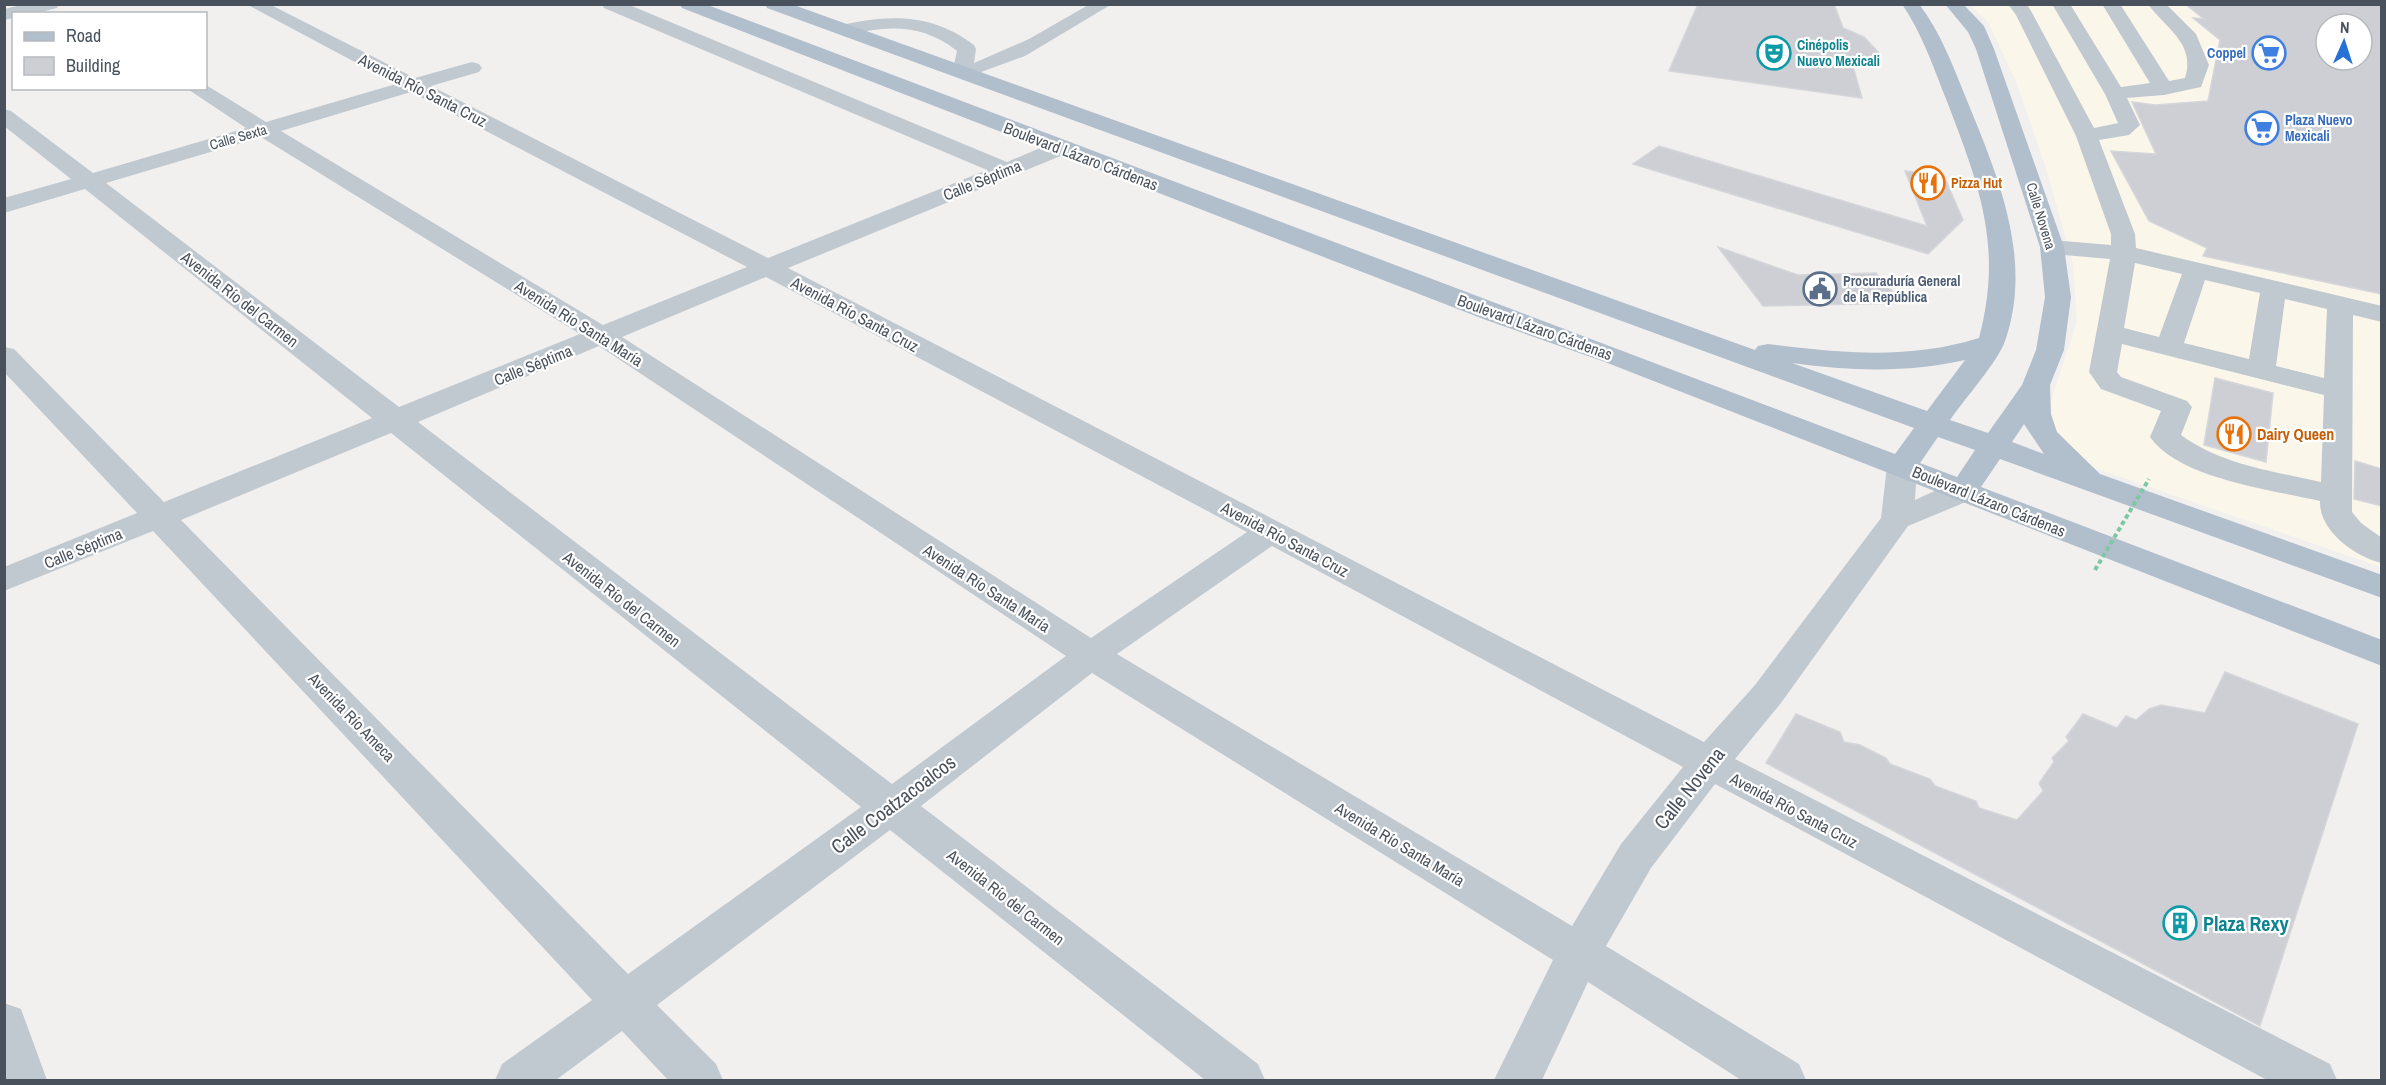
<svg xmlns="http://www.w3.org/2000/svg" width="2386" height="1085" viewBox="0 0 2386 1085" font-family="'Archivo Narrow',sans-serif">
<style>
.commercial{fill:#fbf6ea;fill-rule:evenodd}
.building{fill:#cdcfd4;stroke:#d4d6da;stroke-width:1.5;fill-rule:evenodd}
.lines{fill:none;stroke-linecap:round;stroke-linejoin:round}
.minor{fill:#c1c9d0;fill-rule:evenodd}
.major{fill:#b1becc;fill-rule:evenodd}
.path-bridge{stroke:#7bc8a3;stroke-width:4;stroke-dasharray:4.5 3;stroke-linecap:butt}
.labels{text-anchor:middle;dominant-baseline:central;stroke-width:4.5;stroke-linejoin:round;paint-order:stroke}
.far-culture-label{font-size:14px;font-weight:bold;fill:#0d838f;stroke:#fff;text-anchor:start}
.far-shop-label{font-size:14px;font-weight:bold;fill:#366cbe;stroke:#fff;text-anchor:end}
.far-street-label{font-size:14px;fill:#49525c;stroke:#fff}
.far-food-label{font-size:14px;font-weight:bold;fill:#c56008;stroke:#fff;text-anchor:start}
.far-service-label{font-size:14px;font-weight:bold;fill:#4e5e75;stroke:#fff;text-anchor:start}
.street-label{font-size:16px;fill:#49525c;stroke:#fff}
.food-label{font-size:16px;font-weight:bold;fill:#c56008;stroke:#fff;text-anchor:start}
.near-street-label{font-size:20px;fill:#49525c;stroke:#fff}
.near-culture-label{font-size:20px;font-weight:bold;fill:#0d838f;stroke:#fff;text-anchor:start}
</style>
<rect width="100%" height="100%" fill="#f2f0ef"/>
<path class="commercial" d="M1970,5H2381V567L2092,467L2072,453L2046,417L2077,321L2073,264L2047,171L2016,81L1988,22ZM2326,24H2362V60H2326Z"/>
<g class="building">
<polygon points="1698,4 1834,4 1843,28 1864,37 1880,54 1852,63 1862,98 1669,71"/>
<path d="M2185,4H2382V294L2203,256L2207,248L2149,221L2111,151L2156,154L2132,102L2155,105L2208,101L2220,40L2193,18L2204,19ZM2326,24H2362V60H2326Z"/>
<polygon points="1659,146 1927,226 1905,171 1944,176 1963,220 1928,254 1633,164"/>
<polygon points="1718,247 1798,275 1876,273 1903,303 1763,306"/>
<polygon points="2215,378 2273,393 2266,462 2204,445"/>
<polygon points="2355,461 2382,469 2382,506 2354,499"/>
<polygon points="2225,672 2358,724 2260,1026 1766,763 1796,714 1840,732 1844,742 1860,745 1886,758 1890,764 1930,779 1935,786 1976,801 1979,808 2017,820 2043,791 2039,783 2054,762 2052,758 2069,741 2066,737 2083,714 2117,728 2126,716 2136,720 2149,709 2161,705 2205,713"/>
</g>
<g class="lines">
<g class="minor">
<polygon points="26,4 59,4 57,8 33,14 14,14 14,18 4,20 4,9"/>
<path d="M246,4H269L415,78L472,62L479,64L482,68L479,72L431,86L768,258L987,170L604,8L602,4H627L1007,162L1052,143H1068L1071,148L1068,153L788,268L1704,742L1755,685L1881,518L1887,466L1891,459L1902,457L1913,459L1917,466L1915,500C1934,492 1953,480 1973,485L1978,492L1973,499L1908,526L1781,703L1735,759L2330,1064L2337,1080H2267L1715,784L1651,868L1606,946L1799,1064L1806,1080H1741L1588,982L1542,1080H1494L1553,960L1092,673L921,806L1258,1064L1265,1080H1205L890,830L657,1005L716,1064L723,1080H668L622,1031L556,1080H495L502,1064L592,1000L153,531L4,591V567L137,513L4,372V347L14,349L164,502L372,418L85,189L4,213V198L71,179L4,126V109L11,111L93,173L246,128L186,88H206V85L266,122L396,84ZM411,92L747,267L603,325L281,131ZM261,137L580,334L399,407L106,183ZM766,277L1247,532L1091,638L622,337ZM599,346L1066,656L892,784L418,422ZM391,433L861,807L628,974L181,520ZM1272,546L1683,767L1621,844L1572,926L1117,654Z"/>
<path d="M1090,4H1112L1025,56L962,79L952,73L957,51C922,23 886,25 845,36L836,30L838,26C888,14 932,13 974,45L976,49L974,63L1029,39Z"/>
<path d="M2008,4H2026L2030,9L2094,128L2118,123L2105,94L2052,4H2070L2121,87L2150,83L2102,4H2120L2169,81L2185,78C2196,43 2166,29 2148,4H2166L2196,34L2209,65L2201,87L2164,95L2127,98L2140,125L2129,135L2099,140L2135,234L2136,248L2382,306V322L2353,315L2352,512L2361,523L2382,538V563C2355,557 2319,531 2320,501C2273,490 2179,479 2150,437L2161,411L2101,389L2089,372L2110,259L2052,254L2043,252L2040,247L2043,242L2052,240L2111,245V234L2076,136L2016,15ZM2135,263L2182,274L2159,337L2124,328ZM2205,280L2260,293L2249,359L2184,343ZM2285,299L2327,309L2324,378L2276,366ZM2122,344L2324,395L2321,482C2273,471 2222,465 2181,435L2192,407L2187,401L2121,377L2117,372Z"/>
<polygon points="4,1003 21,1009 47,1080 4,1080"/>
</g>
<path class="major" d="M680,4H705L1895,454L1914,428L767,8L765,4H791L1755,350L1758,346L1768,344C1839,353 1909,360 1979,338C2003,247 1980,188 1948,104C1934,69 1923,35 1902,4H1919C1941,33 1953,66 1966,98C1997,174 2034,258 2005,341C1999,360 1963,401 1950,420L1988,433L2022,385L2036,350L2045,297L2040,247L1976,49L1968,32L1945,4H1963L1984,26L1994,49L2064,247L2071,297L2064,350L2050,385L2051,414L2057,432L2100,474L2382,575V598L2000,459L1981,487L2382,640V666L1605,362L1486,320L682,8ZM1965,360L1927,411L1792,363C1851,371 1907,373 1965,360ZM2024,424L2044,454L2012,442ZM1938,437L1975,450L1957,477L1920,463Z"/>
<polyline class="path-bridge" points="2095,570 2149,479"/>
</g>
<defs>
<symbol id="theatre-ring" viewBox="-11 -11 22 22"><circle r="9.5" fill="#fff" stroke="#0f9aa8" stroke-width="1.5"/><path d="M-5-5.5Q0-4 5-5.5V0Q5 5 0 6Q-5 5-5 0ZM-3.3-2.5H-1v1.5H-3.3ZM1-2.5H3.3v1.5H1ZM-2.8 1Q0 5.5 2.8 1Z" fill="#0f9aa8"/></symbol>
<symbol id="supermarket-ring" viewBox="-11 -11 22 22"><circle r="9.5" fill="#fff" stroke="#3f7fe0" stroke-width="1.5"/><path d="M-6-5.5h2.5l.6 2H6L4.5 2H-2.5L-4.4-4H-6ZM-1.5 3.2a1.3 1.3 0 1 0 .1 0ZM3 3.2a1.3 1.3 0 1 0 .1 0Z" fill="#3f7fe0"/></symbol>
<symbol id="restaurant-ring" viewBox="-11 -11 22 22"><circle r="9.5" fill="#fff" stroke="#e8710a" stroke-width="1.5"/><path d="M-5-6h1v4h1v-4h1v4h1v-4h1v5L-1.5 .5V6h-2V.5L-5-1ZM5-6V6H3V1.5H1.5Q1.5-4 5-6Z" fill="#e8710a"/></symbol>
<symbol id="civic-ring" viewBox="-11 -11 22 22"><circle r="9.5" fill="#fff" stroke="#5c6f8a" stroke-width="1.5"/><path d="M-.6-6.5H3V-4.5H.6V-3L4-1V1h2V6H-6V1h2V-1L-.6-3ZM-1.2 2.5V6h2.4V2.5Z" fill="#5c6f8a"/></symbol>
<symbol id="building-ring" viewBox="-11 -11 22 22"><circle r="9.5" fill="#fff" stroke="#0f9aa8" stroke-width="1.5"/><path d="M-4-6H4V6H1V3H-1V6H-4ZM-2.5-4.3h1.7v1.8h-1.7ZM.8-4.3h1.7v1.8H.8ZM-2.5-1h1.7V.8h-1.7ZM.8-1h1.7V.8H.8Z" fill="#0f9aa8"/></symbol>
</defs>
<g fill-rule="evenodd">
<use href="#theatre-ring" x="1755" y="34" width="38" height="38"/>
<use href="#supermarket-ring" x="2250" y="34" width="38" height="38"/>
<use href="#supermarket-ring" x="2243" y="109" width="38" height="38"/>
<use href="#restaurant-ring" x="1909" y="164" width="38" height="38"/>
<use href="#civic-ring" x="1801" y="270" width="38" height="38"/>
<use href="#restaurant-ring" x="2215" y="415" width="38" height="38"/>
<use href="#building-ring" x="2161" y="904" width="38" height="38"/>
</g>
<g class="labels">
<g class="far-culture-label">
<text x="1797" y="45">Cinépolis<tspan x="1797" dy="16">Nuevo Mexicali</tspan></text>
</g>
<g class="far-shop-label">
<text x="2246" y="53">Coppel</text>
<text x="2285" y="120" text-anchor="start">Plaza Nuevo<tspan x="2285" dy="16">Mexicali</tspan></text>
</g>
<g class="far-street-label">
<text transform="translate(238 137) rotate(-16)">Calle Sexta</text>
<text transform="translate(2041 216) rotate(73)">Calle Novena</text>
</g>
<g class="far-food-label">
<text x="1951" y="183">Pizza Hut</text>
</g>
<g class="far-service-label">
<text x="1843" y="281">Procuraduría General<tspan x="1843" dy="16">de la República</tspan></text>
</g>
<g class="street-label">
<text transform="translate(423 90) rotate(27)">Avenida Río Santa Cruz</text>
<text transform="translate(1081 156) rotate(21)">Boulevard Lázaro Cárdenas</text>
<text transform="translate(982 180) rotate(-22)">Calle Séptima</text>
<text transform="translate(240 299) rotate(38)">Avenida Río del Carmen</text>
<text transform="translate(855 314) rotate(28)">Avenida Río Santa Cruz</text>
<text transform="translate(579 323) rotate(32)">Avenida Río Santa María</text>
<text transform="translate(1535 327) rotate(20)">Boulevard Lázaro Cárdenas</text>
<text transform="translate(533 365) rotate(-22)">Calle Séptima</text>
<text transform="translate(1989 501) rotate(22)">Boulevard Lázaro Cárdenas</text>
<text transform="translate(1285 539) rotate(28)">Avenida Río Santa Cruz</text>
<text transform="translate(83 548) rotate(-22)">Calle Séptima</text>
<text transform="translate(987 588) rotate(33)">Avenida Río Santa María</text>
<text transform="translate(622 599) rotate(38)">Avenida Río del Carmen</text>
<text transform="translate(352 717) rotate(46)">Avenida Río Ameca</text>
<text transform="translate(1794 810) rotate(28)">Avenida Río Santa Cruz</text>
<text transform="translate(1400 844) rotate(31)">Avenida Río Santa María</text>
<text transform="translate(1006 897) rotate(38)">Avenida Río del Carmen</text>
</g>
<g class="food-label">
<text x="2257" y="434">Dairy Queen</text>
</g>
<g class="near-street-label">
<text transform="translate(1689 788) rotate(-51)">Calle Novena</text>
<text transform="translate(893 804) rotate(-37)">Calle Coatzacoalcos</text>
</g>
<g class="near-culture-label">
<text x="2203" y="923">Plaza Rexy</text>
</g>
</g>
<rect width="2386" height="1085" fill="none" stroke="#49525c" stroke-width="12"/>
<rect x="12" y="12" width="195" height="78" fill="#ffffff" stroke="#b6babe" stroke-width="1.5"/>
<rect x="24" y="32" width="30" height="9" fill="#b1becc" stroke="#b6babe" stroke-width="1.5"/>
<text x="66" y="42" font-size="18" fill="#49525c">Road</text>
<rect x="24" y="57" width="30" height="18" fill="#cdcfd4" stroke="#b6babe" stroke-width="1.5"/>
<text x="66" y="72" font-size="18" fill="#49525c">Building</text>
<g transform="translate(2344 42) rotate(3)"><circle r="28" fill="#ffffff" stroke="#b6babe" stroke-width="1.5"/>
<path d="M0-4.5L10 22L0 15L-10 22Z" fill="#2671d5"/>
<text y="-9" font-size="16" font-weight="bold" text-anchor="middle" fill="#49525c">N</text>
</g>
</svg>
